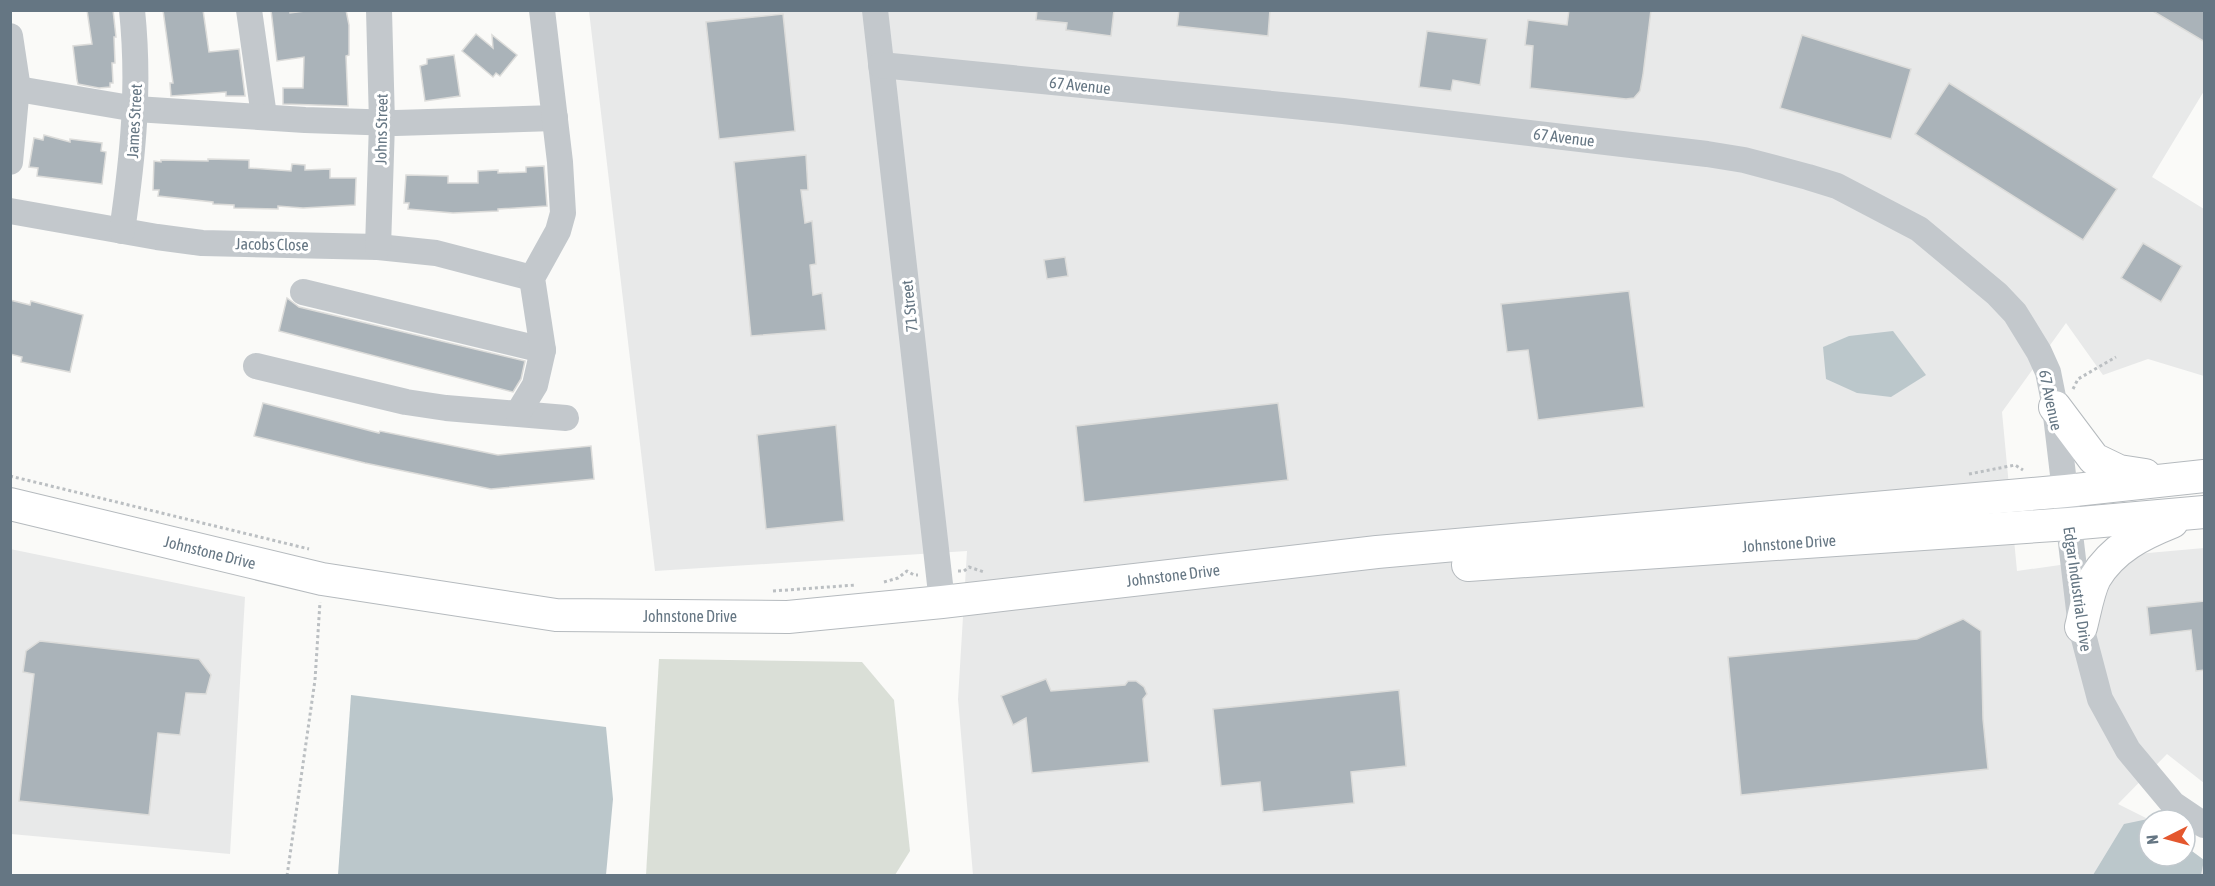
<svg xmlns="http://www.w3.org/2000/svg" width="2215" height="886" viewBox="0 0 2215 886" font-family="'Asap Condensed',sans-serif">
<style>
.built{fill:#e8e9e9}
.green{fill:#dadfd7}
.water{fill:#bbc7cb}
.building{fill:#aab3b9;stroke:#dcdcda;stroke-width:1.5}
.lines{fill:none;stroke-linecap:round;stroke-linejoin:round}
.major-casing{stroke:#b5babe;stroke-width:34}
.path{stroke:#bbbfc2;stroke-width:3;stroke-dasharray:3 3;stroke-linecap:butt}
.minor{stroke:#c3c8cc;stroke-width:26}
.major{stroke:#fff;stroke-width:32}
.labels{text-anchor:middle;dominant-baseline:central;stroke-width:6;stroke-linejoin:round;paint-order:stroke}
.street-label{font-size:16px;fill:#657683;stroke:#fff}
</style>
<rect width="100%" height="100%" fill="#fafaf8"/>
<g class="built">
<polygon points="589,11 2204,11 2204,91 2152,177 2204,209 2204,376 2148,359 2103,375 2066,323 2002,412 2017,571 2137,554 2204,548 2204,783 2167,754 2118,804 2150,820 2149,856 2185,856 2185,846 2204,860 2204,875 973,875 958,699 967,551 655,571"/>
<polygon points="10,549 245,597 230,854 11,834"/>
</g>
<polygon class="green" points="659,659 862,662 894,700 910,851 895,875 646,875"/>
<g class="water">
<polygon points="1893,331 1926,375 1891,397 1857,393 1826,379 1823,347 1849,336"/>
<polygon points="351,695 606,727 613,799 606,875 338,875"/>
<polygon points="2148,819 2150,820 2149,856 2185,856 2185,846 2204,860 2201,875 2093,875 2124,824"/>
</g>
<g class="building">
<polygon points="87,10 113,10 116,37 114,37 115,63 112,63 113,83 110,83 110,87 99,88 78,84 77,80 73,46 92,44"/>
<polygon points="163,10 203,10 209,52 239,49 245,96 226,96 226,92 171,96 170,83 173,83"/>
<polygon points="271,10 290,10 290,13 313,10 346,10 349,25 349,55 346,56 348,106 283,104 283,88 303,88 304,57 277,61"/>
<polygon points="1037,10 1114,10 1111,36 1066,30 1067,23 1036,20"/>
<polygon points="1179,10 1270,10 1268,36 1177,26"/>
<polygon points="1569,10 1651,10 1643,75 1640,91 1634,98 1626,99 1530,88 1533,46 1525,45 1528,20 1567,25"/>
<polygon points="2151,10 2205,10 2205,42"/>
<polygon points="783,14 795,131 719,139 706,22"/>
<polygon points="1427,31 1487,39 1480,85 1453,80 1451,91 1419,87"/>
<polygon points="476,34 493,48 492,35 517,55 500,76 496,73 493,77 462,51"/>
<polygon points="1802,35 1911,69 1891,139 1780,108"/>
<polygon points="454,55 460,96 425,101 420,66 427,64 427,59"/>
<polygon points="1949,83 2117,189 2083,240 1915,134"/>
<polygon points="44,135 70,142 70,139 102,143 101,151 106,152 102,184 37,176 38,168 29,167 34,138 43,140"/>
<polygon points="806,155 808,190 801,190 805,223 812,221 816,264 810,265 813,295 822,293 826,330 751,336 734,162"/>
<polygon points="208,159 249,160 249,168 291,171 292,164 305,165 305,170 330,169 330,178 356,178 355,205 303,208 278,206 278,209 234,208 234,205 213,204 213,202 158,196 159,190 153,190 154,161 161,162 161,160 208,161"/>
<polygon points="544,166 547,206 498,209 498,211 453,213 408,209 409,203 404,203 406,175 448,176 448,183 478,183 478,171 498,170 498,173 526,172 526,167"/>
<polygon points="2143,243 2182,266 2161,302 2121,278"/>
<polygon points="1065,257 1068,276 1047,279 1044,260"/>
<polygon points="1629,291 1644,407 1538,420 1528,350 1507,352 1501,304"/>
<polygon points="287,298 299,307 525,361 521,379 513,392 279,331"/>
<polygon points="10,300 30,305 31,301 83,315 70,372 21,362 22,357 10,354"/>
<polygon points="263,403 379,433 380,431 498,455 591,446 594,479 491,489 365,463 254,436"/>
<polygon points="1278,403 1288,480 1084,502 1076,426"/>
<polygon points="836,425 844,521 766,529 757,435"/>
<polygon points="2205,601 2205,670 2196,671 2191,630 2150,635 2147,607"/>
<polygon points="1963,619 1981,631 1983,719 1988,769 1741,795 1728,657 1917,639"/>
<polygon points="40,641 199,659 211,675 206,694 186,693 180,735 158,733 149,815 19,801 34,674 23,672 26,651"/>
<polygon points="1046,679 1051,691 1125,685 1128,681 1136,681 1144,687 1147,694 1143,699 1149,762 1032,773 1026,718 1013,725 1001,696"/>
<polygon points="1399,690 1406,766 1351,772 1354,803 1263,812 1260,782 1221,786 1213,709"/>
</g>
<g class="lines">
<defs>
<g id="major">
<polyline points="2055,407 2094,459 2119,471 2145,475"/>
<polyline points="10,504 322,579 556,615 788,617 942,602 1377,552 2066,491 2204,476"/>
<polyline points="1468,565 2069,524 2204,512"/>
<path d="M2081,627C2085,612 2088,592 2095,578C2113,548 2142,534 2172,522"/>
</g>
</defs>
<use href="#major" class="major-casing"/>
<g class="path">
<polyline points="2073,389 2078,379 2116,357"/>
<polyline points="1969,474 2015,465 2023,470"/>
<polyline points="10,476 309,549"/>
<polyline points="958,571 964,571 969,567 984,572"/>
<polyline points="884,582 898,578 907,571 914,575 918,575"/>
<polyline points="773,591 856,585"/>
<polyline points="287,876 315,680 320,602"/>
</g>
<g class="minor">
<polyline points="249,10 264,116"/>
<polyline points="875,10 942,602"/>
<polyline points="10,36 18,89 16,97 10,162"/>
<polyline points="881,65 1343,111 1707,154 1744,160 1808,177 1837,186 1919,229 1997,294 2015,313 2039,352 2048,372 2055,407 2081,627 2100,699 2128,750 2173,804 2204,825"/>
<polyline points="18,89 136,109 305,120 396,123 555,118"/>
<polyline points="10,211 157,237 202,243 378,247 436,253 532,278"/>
<path d="M122,231C133,156 140,87 132,10"/>
<polyline points="378,247 382,123 379,10"/>
<polyline points="303,292 543,350"/>
<polyline points="256,366 406,402 446,408 566,418"/>
<polyline points="518,413 535,385 543,350 532,278 558,231 563,213 560,162 542,10"/>
</g>
<use href="#major" class="major"/>
</g>
<g class="labels">
<g class="street-label">
<text transform="translate(1080 85) rotate(6)">67 Avenue</text>
<text transform="translate(134 121) rotate(-87)">James Street</text>
<text transform="translate(381 129) rotate(-89)">Johns Street</text>
<text transform="translate(1564 137) rotate(7)">67 Avenue</text>
<text transform="translate(272 244) rotate(1)">Jacobs Close</text>
<text transform="translate(909 306) rotate(-96)">71 Street</text>
<text transform="translate(2051 400) rotate(78)">67 Avenue</text>
<text transform="translate(1789 543) rotate(-4)">Johnstone Drive</text>
<text transform="translate(210 552) rotate(14)">Johnstone Drive</text>
<text transform="translate(1173 575) rotate(-7)">Johnstone Drive</text>
<text transform="translate(2078 589) rotate(82)">Edgar Industrial Drive</text>
<text x="690" y="616">Johnstone Drive</text>
</g>
</g>
<rect width="2215" height="886" fill="none" stroke="#657683" stroke-width="24"/>
<g transform="translate(2167 838) rotate(264)"><circle r="28" fill="#ffffff" stroke="#c1c8cd" stroke-width="1.5"/>
<path d="M0-4.5L10 22L0 15L-10 22Z" fill="#e4572e"/>
<text y="-9" font-size="16" font-weight="bold" text-anchor="middle" fill="#657683">N</text>
</g>
</svg>
